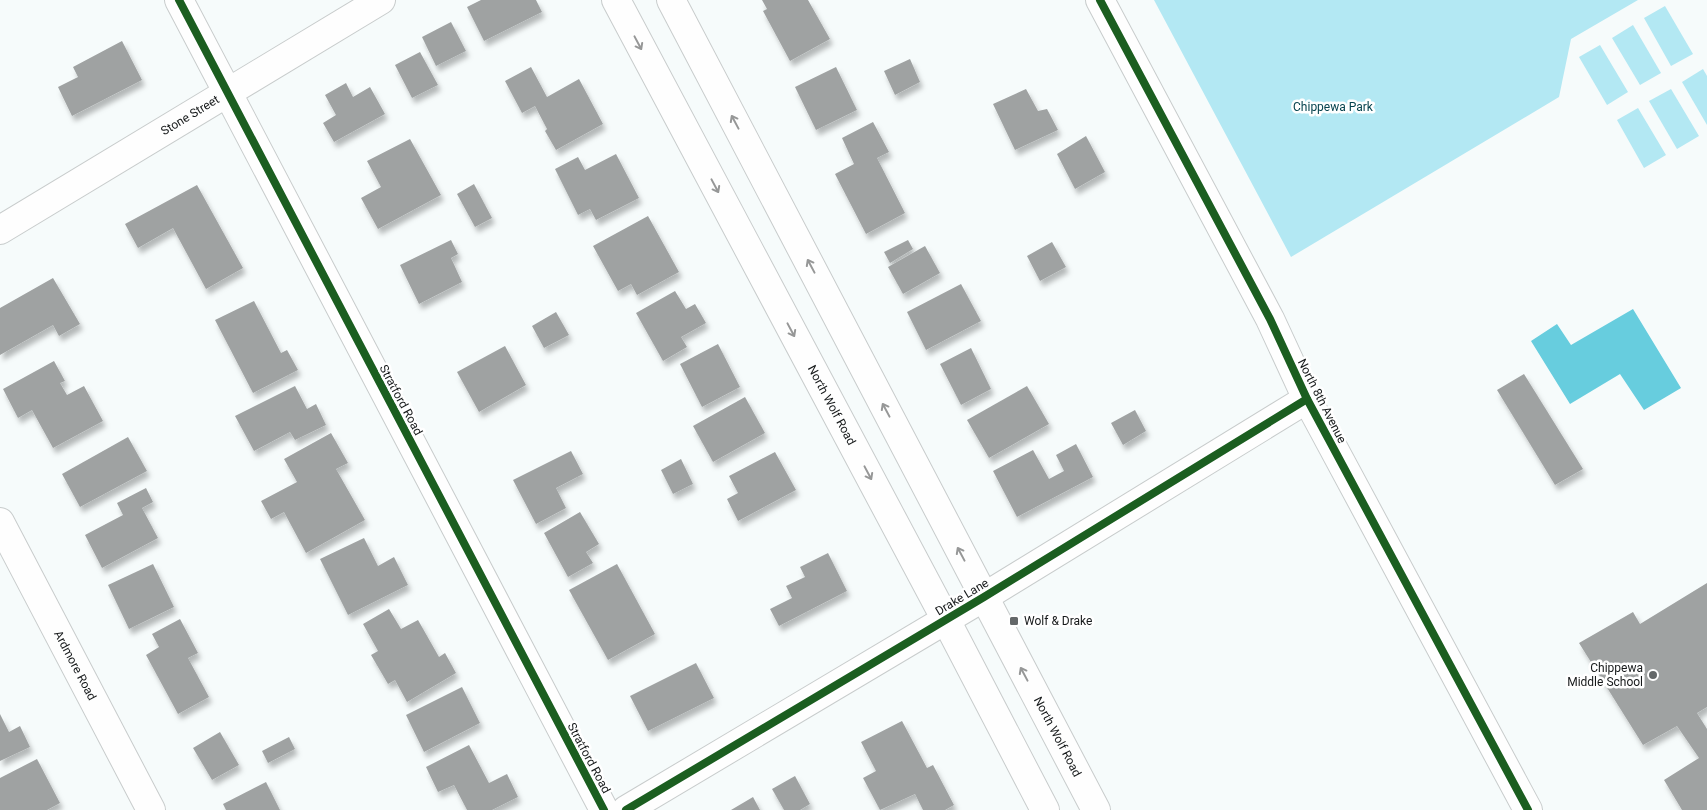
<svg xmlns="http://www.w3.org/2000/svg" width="1707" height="810" viewBox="0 0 1707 810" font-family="Roboto,sans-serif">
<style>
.green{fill:#b3e8f3}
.water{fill:#67cdde}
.building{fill:#9fa2a2;filter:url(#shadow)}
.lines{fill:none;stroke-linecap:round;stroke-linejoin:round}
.minor-casing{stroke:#c8cccc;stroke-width:30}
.major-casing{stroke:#c8cccc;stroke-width:30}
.minor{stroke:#fefefe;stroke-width:28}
.major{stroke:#fefefe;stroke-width:28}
.cycleway-casing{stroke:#fff;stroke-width:11}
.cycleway{stroke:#1b5e20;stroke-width:8}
.oneway{stroke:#969797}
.poi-dot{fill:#646869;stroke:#fff;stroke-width:2}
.labels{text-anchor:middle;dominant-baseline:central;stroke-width:5;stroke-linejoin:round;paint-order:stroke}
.park-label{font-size:12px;fill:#06434e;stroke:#fff}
.street-label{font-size:12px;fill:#16191a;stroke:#fff}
.poi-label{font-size:12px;fill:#16191a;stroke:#fff;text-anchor:start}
</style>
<defs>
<filter id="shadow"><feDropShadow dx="3" dy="5.5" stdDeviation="2.5" flood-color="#0004"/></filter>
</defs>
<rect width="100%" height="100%" fill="#f6fbfb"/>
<g class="green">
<polygon points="1154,0 1638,0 1571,39 1559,97 1291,257"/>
<polygon points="1665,6 1693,54 1671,66 1644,18"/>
<polygon points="1633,25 1661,73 1640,85 1612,38"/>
<polygon points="1600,45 1628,92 1607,105 1579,57"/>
<polygon points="1703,69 1707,76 1707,125 1682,82"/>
<polygon points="1671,89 1699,136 1677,149 1649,101"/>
<polygon points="1638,108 1666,155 1644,168 1617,120"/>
</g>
<polygon class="water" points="1633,309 1681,388 1644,410 1620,374 1570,404 1531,341 1557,324 1571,345"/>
<g class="building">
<polygon points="481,0 536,0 542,12 484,41 467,7"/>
<polygon points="762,0 808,0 830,39 790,61 763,11 767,9"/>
<polygon points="451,22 466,51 436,66 422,37"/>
<polygon points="122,41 142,80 72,116 58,87 78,77 73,67"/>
<polygon points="420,52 438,85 412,98 395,65"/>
<polygon points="910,59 920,82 895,95 884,71"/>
<polygon points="531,67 547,97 579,79 603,124 556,150 545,131 547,129 535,106 522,113 505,81"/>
<polygon points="836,67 857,110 816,130 795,87"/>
<polygon points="346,83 353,97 370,87 385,114 334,142 323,123 336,115 325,95"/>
<polygon points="1026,89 1038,111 1047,109 1058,130 1015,150 993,104"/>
<polygon points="873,122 889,152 877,158 905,213 866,234 835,174 854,164 842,138"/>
<polygon points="1086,136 1105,172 1075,189 1057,154"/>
<polygon points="410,139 441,195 378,229 361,198 381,187 367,161"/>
<polygon points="616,154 639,198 596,220 590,209 578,215 555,169 578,157 585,170"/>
<polygon points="474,184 492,218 475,227 457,194"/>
<polygon points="197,185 243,268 206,289 173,228 138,248 125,224"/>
<polygon points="648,216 679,272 637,295 631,284 618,291 593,246"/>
<polygon points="451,240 458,254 451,258 462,282 419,304 400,265"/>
<polygon points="908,240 913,249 890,263 884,252"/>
<polygon points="1052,242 1066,267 1040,281 1027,256"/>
<polygon points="925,246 940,273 903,294 888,267"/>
<polygon points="53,278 80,324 59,336 53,325 0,355 0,308"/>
<polygon points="961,284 981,321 926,350 907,312"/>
<polygon points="675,291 686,309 695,304 706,323 681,337 687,347 663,361 636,313"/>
<polygon points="254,301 281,353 287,350 298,370 253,393 215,320"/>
<polygon points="556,312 569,335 544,348 532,326"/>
<polygon points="718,344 740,387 702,407 680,364"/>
<polygon points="505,346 526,385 479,412 457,372"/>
<polygon points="971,348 991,389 961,405 940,364"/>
<polygon points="54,361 65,381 60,383 67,395 84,386 103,421 53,448 32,410 18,418 3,389"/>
<polygon points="1524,374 1583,469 1555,485 1497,390"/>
<polygon points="295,386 307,409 316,404 326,425 295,440 290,432 254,451 235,416"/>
<polygon points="1027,386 1049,424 989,458 967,420"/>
<polygon points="745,397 765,433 713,462 693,426"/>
<polygon points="1135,410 1146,431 1123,445 1111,423"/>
<polygon points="331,433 348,463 336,469 365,520 306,553 284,512 271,519 261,501 297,482 284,459"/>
<polygon points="128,437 147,471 80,507 62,474"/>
<polygon points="1076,444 1093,477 1017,517 993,471 1033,450 1049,479 1064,471 1056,455"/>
<polygon points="571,451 583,474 556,488 566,508 536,524 513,480"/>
<polygon points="775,452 796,490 738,521 727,499 738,493 729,476"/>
<polygon points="681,459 693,484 673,494 661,470"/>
<polygon points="146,488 153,502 142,508 158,538 102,568 85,535 123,515 117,503"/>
<polygon points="580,512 599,544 586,552 593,563 568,577 544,533"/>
<polygon points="364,538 378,566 394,557 408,585 348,615 320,559"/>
<polygon points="828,553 847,591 779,626 770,609 792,598 786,586 805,577 800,567"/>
<polygon points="153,564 174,607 129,629 108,585"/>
<polygon points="617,564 655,634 608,660 569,590"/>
<polygon points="1707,583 1707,707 1697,713 1707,729 1707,810 1682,810 1664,780 1699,758 1677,726 1643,745 1579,643 1633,612 1640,624"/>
<polygon points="389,609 401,629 418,620 439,657 445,653 456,673 407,702 395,680 388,684 371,655 378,651 363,624"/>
<polygon points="180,619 198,653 188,658 209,697 178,714 146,655 159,647 152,634"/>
<polygon points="696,663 714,698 648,731 630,696"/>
<polygon points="462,687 480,723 424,752 406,715"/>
<polygon points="0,714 9,732 20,726 30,747 0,761"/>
<polygon points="902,721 927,768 933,765 954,805 945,810 923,810 915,794 880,810 863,778 876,771 861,742"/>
<polygon points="220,732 239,765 212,780 193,748"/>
<polygon points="289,737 295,749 268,763 262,751"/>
<polygon points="469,745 489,783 507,774 518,797 492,810 467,810 454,785 438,792 426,767"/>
<polygon points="37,759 60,803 47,810 0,810 0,778"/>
<polygon points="795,776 810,804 800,810 784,810 772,789"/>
<polygon points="266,782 280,810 226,810 223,804"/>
<polygon points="753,797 760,810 731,810"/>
</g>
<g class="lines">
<defs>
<g id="minor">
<polyline points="179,0 604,810"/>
<polyline points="1100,0 1270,319 1307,399 1528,810"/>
<path id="s1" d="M0,230L381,0"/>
<path id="s2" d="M0,522L151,810"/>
<polyline points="626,810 984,597 1307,399"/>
</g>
<g id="major">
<path id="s3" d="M616,0L946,620L1045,810"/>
<path id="s4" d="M671,0L1096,810"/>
</g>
</defs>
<use href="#minor" class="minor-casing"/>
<use href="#major" class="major-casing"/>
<use href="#minor" class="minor"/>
<use href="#major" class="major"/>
<defs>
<g id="cycleway">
<polyline points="179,0 604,810"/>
<polyline points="1100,0 1270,319 1307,399 1528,810"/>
<polyline points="626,810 984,597 1307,399"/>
</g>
</defs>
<use href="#cycleway" class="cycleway-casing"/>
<use href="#cycleway" class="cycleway"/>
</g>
<defs><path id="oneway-shaft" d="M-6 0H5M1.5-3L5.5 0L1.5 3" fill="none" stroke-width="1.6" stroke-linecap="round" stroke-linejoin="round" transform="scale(1.25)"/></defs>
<g class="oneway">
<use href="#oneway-shaft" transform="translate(638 43) rotate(62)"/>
<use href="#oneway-shaft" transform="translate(735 122) rotate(-118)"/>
<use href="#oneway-shaft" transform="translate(715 186) rotate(62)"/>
<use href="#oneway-shaft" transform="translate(811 266) rotate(-118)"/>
<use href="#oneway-shaft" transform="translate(791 330) rotate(62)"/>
<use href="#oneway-shaft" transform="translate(886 410) rotate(-118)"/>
<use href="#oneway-shaft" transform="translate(868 473) rotate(62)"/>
<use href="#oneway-shaft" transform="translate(961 554) rotate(-118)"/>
<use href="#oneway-shaft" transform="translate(1024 674) rotate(-118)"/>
</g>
<g class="poi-dot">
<rect x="1009" y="616" width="10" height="10" rx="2.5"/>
<circle cx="1653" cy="675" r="5"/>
</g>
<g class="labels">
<g class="park-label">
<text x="1333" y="107">Chippewa Park</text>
</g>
<g class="street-label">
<text stroke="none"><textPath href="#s1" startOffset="222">Stone Street</textPath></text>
<text transform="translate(401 400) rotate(62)">Stratford Road</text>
<text transform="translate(1322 401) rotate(63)">North 8th Avenue</text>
<text stroke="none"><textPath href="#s3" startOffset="459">North Wolf Road</textPath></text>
<text transform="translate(962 597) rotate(-31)">Drake Lane</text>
<text stroke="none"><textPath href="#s2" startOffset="162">Ardmore Road</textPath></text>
<text stroke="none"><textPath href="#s4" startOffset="832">North Wolf Road</textPath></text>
<text transform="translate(589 758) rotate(62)">Stratford Road</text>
</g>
<g class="poi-label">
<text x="1024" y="621">Wolf &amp; Drake</text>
<text x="1643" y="668" text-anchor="end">Chippewa<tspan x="1643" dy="14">Middle School</tspan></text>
</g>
</g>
</svg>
